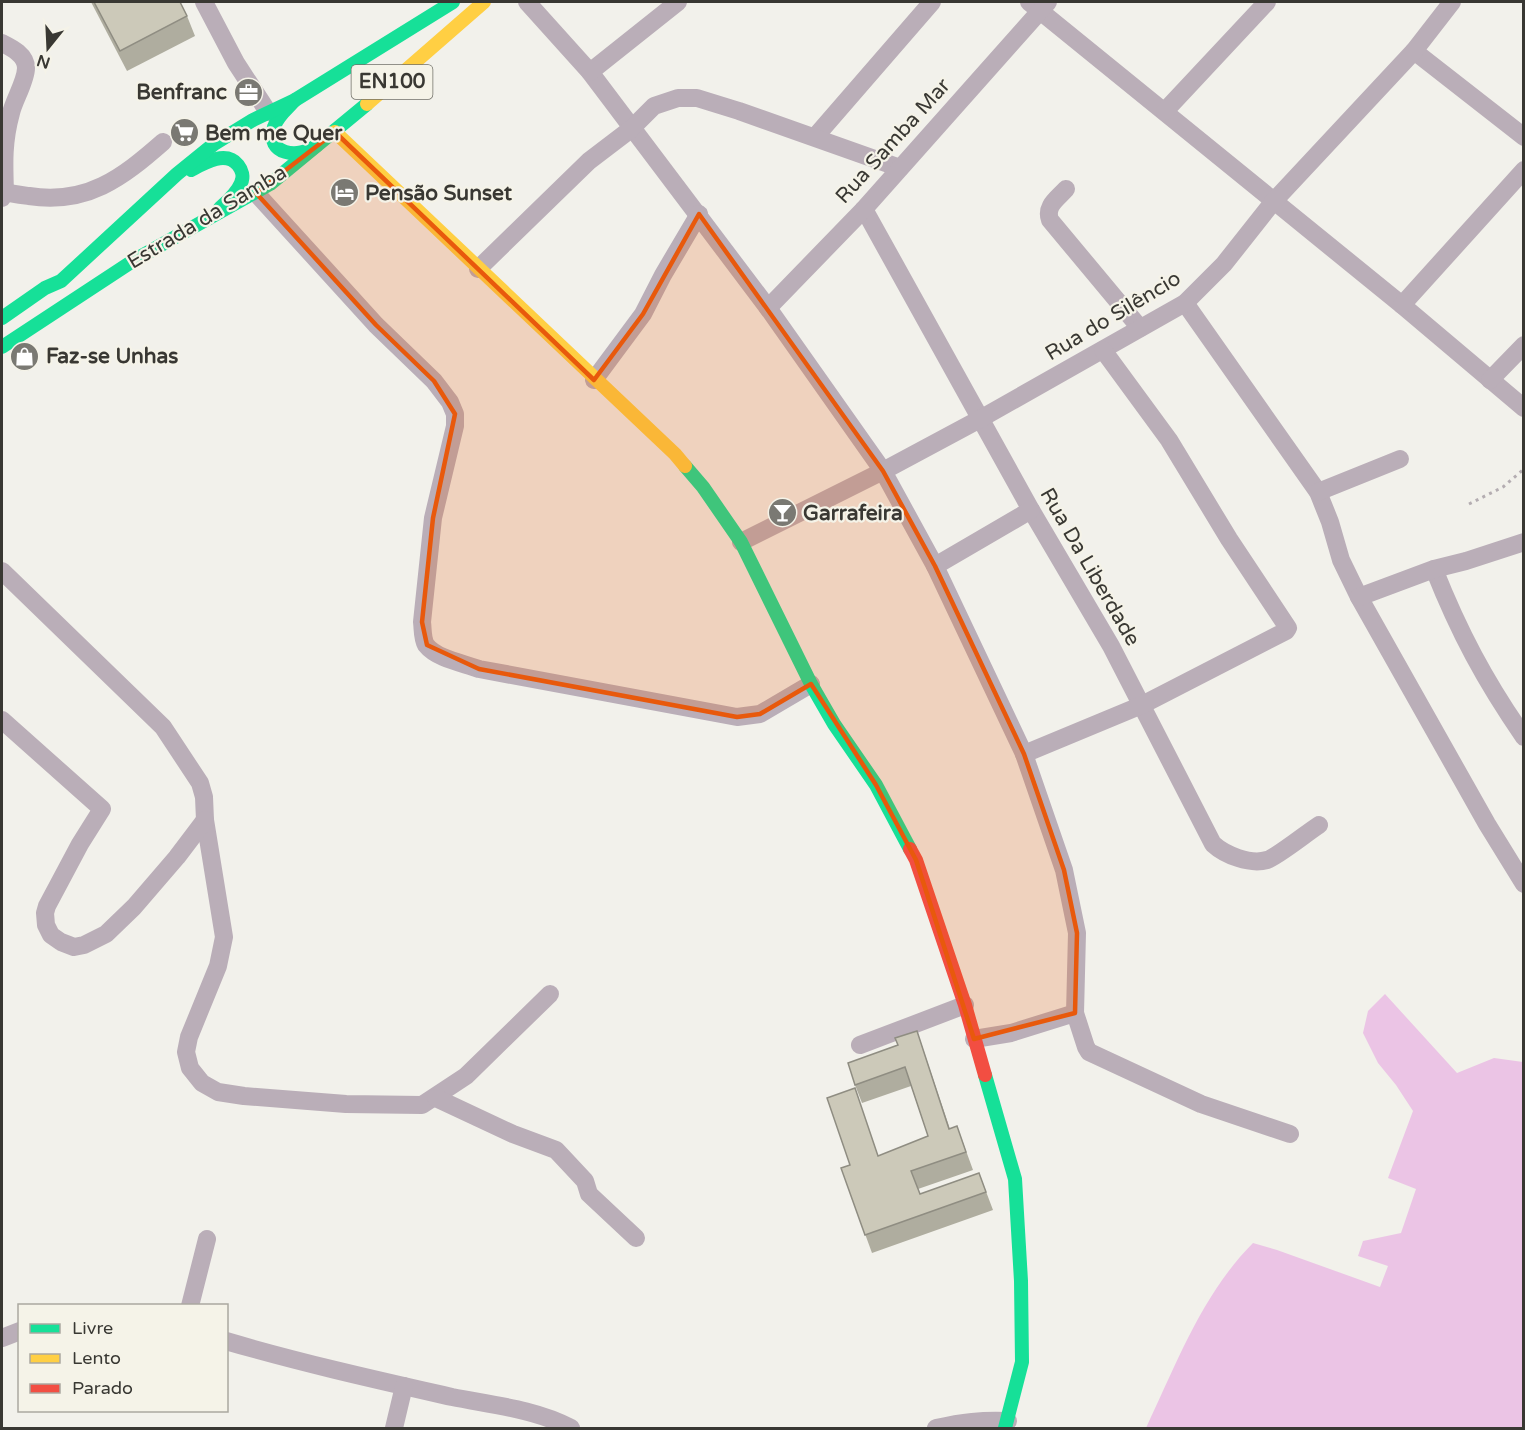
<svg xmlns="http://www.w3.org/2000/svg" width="1525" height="1430" viewBox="0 0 1525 1430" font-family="'Varela Round',sans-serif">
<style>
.water{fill:#ebc4e5}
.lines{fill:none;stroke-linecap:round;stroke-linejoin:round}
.path{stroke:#b4adb1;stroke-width:3;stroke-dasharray:3 4.5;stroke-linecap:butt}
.street{stroke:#baaeb8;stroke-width:18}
.fast{stroke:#16e098;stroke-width:14}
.slow{stroke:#ffcf43;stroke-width:14}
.jam{stroke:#f24e42;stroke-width:14}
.wall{fill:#afad9f}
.building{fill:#ccc9b9;stroke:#8f8d82;stroke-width:1.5}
.marked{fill:#e8590c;fill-opacity:0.2;stroke:#e8590c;stroke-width:4.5;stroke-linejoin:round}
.labels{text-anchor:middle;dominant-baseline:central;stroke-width:4.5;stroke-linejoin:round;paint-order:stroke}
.shield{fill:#f5f3e8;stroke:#717069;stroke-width:1.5}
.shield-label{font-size:20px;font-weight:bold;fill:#393833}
.poi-label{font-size:21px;font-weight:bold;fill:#393833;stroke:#f5f3e8;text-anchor:start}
.street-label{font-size:21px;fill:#393833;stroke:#f5f3e8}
</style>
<rect width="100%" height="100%" fill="#f2f1eb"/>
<path class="water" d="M1385,994L1457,1073L1494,1058L1523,1062V1428H1146C1176,1365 1202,1294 1253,1243L1277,1250L1380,1287L1388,1266L1358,1256L1363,1241L1401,1233L1416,1189L1388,1178L1413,1111L1396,1085L1378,1063L1363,1033L1368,1011Z"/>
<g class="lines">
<polyline class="path" points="1469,504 1503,487 1524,469"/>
<g class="street">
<polyline points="204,2 236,63 268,112"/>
<polyline points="527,2 590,72 768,308 883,471 935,566 1024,754 1064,870 1077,933 1075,1013 1011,1033 974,1039"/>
<polyline points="1029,2 1402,305 1524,408"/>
<path d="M2,43C12,48 26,55 26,68C26,81 14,100 11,113C3,142 4,163 5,192L2,198"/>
<polyline points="1414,51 1524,137"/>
<polyline points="590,72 678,2"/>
<polyline points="1165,111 1267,2"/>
<polyline points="815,137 932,2"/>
<path d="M1066,189C1057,199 1045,206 1050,220L1140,328"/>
<path d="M2,191C10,194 20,195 29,196C87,205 122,178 163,142"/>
<path d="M256,193L376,325L434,381L450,402L455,414V426L433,518L422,622C423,629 422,638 426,645C437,659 463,663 479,669L737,717L760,714L811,684"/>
<path d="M864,209L1031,510L1111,646L1213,844C1225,855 1250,865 1267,860C1277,857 1308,832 1319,825"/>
<polyline points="478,269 589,161 631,129 654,106 678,98 697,98 739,111 900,168"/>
<polyline points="1185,303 1318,492 1330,522 1341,560 1359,597 1487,824 1524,884"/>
<polyline points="1402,305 1524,170"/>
<polyline points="768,308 864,209 1048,2"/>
<polyline points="594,380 643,314 663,275 699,214"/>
<polyline points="1490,380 1524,345"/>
<polyline points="1318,492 1400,459"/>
<polyline points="741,542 883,471 980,419 1185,303 1224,264 1273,202 1414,51 1452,2"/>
<polyline points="935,566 1031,510"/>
<path d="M1434,569C1459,632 1485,681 1524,737"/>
<polyline points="2,571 163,727 200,783 204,797 205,820 224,937 218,966 189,1037 186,1052 190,1068 202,1083 218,1092 244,1096 346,1104 422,1105 466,1076 550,994"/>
<polyline points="1359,597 1434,569 1466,561 1524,542"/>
<polyline points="2,720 102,809 80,844 47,906 45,913 46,925 51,935 61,942 74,947 84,945 106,934 134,907 177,857 205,820"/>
<polyline points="1024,754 1142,705 1286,631 1288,628 1229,539 1169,440 1103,350"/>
<polyline points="1075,1013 1086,1047 1089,1052 1201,1104 1290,1134"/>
<polyline points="860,1045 965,1005"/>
<polyline points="436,1098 513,1134 556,1150 585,1181 589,1194 636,1238"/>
<polyline points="190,1306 207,1239"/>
<polyline points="2,1338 20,1331"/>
<path d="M226,1341C301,1363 377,1380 452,1397C492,1405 535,1409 571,1428"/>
<polyline points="394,1428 404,1386"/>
<path d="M936,1428C963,1422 981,1420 1008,1421"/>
</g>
<g class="fast">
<path d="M295,100C288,108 277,116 274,127C265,155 299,159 316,146"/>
<path d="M191,170C204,163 226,150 238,165C242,170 244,177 241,183C237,193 228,201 220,208"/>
<polyline points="2,318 45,288 61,281 177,174 214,144 253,120 295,100 453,2"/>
<polyline points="2,347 136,259 270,184 367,104"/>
<polyline points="685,466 703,487 741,542 811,684 834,724 876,785 910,849"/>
<polyline points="985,1075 1015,1179 1021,1281 1022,1362 1005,1428"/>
</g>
<g class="slow">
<polyline points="367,104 484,2"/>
<polyline points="335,132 675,454 685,466"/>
</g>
<polyline class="jam" points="910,849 916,860 965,1005 985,1075"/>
</g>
<g class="wall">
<polygon points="91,2 180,2 187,16 195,36 127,71"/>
<polygon points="917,1031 950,1129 957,1126 973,1170 918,1189 920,1194 979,1173 993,1210 872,1253 841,1168 878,1156 928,1136 911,1086 862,1103 855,1085 898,1045"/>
</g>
<g class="building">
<polygon points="94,2 180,2 187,16 120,51"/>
<polygon points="917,1031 949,1129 957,1126 966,1152 911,1171 920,1194 979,1173 986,1192 865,1235 841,1168 850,1165 827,1098 855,1088 878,1156 928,1136 905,1067 855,1085 848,1063 898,1045 895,1038"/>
</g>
<path class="marked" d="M335,132L594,380L643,314L699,214L883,471L935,566L1024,754L1064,870L1077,933L1075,1013L974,1039L916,860L876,785L811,684L760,714L737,717L479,669L427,645L422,622L433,518L455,414L434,381L376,325L256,193Z"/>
<defs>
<symbol id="office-disc" viewBox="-11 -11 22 22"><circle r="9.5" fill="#7a7973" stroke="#f5f3e8"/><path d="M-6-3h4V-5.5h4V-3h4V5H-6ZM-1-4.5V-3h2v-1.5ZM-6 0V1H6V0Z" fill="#fff"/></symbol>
<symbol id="supermarket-disc" viewBox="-11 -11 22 22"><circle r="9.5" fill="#7a7973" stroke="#f5f3e8"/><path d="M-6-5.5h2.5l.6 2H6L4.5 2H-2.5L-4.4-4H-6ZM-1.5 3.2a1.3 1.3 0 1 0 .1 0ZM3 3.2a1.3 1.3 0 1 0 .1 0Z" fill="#fff"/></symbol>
<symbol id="hotel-disc" viewBox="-11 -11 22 22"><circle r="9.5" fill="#7a7973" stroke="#f5f3e8"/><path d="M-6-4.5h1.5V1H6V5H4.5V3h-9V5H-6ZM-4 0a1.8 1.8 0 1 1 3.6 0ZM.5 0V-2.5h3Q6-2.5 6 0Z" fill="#fff"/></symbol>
<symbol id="shop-disc" viewBox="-11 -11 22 22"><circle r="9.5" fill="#7a7973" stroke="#f5f3e8"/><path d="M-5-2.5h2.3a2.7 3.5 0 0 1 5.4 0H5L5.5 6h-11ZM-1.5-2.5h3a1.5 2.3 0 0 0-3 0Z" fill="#fff"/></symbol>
<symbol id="bar-disc" viewBox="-11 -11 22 22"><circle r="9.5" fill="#7a7973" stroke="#f5f3e8"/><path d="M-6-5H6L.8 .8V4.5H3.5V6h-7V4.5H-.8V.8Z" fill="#fff"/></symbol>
</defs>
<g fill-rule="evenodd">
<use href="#office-disc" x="232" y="76" width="33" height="33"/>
<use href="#supermarket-disc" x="168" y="116" width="33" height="33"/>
<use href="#hotel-disc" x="328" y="176" width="33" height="33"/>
<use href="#shop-disc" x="8" y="340" width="33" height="33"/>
<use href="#bar-disc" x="766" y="496" width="33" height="33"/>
</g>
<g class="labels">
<rect class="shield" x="351.5" y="65" width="81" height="34" rx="4.5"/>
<g class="shield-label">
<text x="392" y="82">EN100</text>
</g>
<g class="poi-label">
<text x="227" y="92" text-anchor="end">Benfranc</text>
<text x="205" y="133">Bem me Quer</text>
<text x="365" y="193">Pensão Sunset</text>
<text x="46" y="356">Faz-se Unhas</text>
<text x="803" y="513">Garrafeira</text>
</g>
<g class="street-label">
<text transform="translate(893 141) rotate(-48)">Rua Samba Mar</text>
<text transform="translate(207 217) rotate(-31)">Estrada da Samba</text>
<text transform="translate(1113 316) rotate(-31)">Rua do Silêncio</text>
<text transform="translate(1090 567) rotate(60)">Rua Da Liberdade</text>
</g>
</g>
<rect width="1525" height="1430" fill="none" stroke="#393833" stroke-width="6"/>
<rect x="18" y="1304" width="210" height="108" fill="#f5f3e8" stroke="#aaa8a0" stroke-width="1.5"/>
<rect x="30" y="1324" width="30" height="9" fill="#16e098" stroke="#aaa8a0" stroke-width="1.5"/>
<text x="72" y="1334" font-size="18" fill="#393833">Livre</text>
<rect x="30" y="1354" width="30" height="9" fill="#ffcf43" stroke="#aaa8a0" stroke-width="1.5"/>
<text x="72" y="1364" font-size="18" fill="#393833">Lento</text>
<rect x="30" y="1384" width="30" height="9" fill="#f24e42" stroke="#aaa8a0" stroke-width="1.5"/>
<text x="72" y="1394" font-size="18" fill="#393833">Parado</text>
<g transform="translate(48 48) rotate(198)" stroke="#f5f3e8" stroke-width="4.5" paint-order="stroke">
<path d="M0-4.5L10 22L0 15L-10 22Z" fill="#393833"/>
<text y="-9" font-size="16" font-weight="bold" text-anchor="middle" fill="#393833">N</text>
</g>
</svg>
